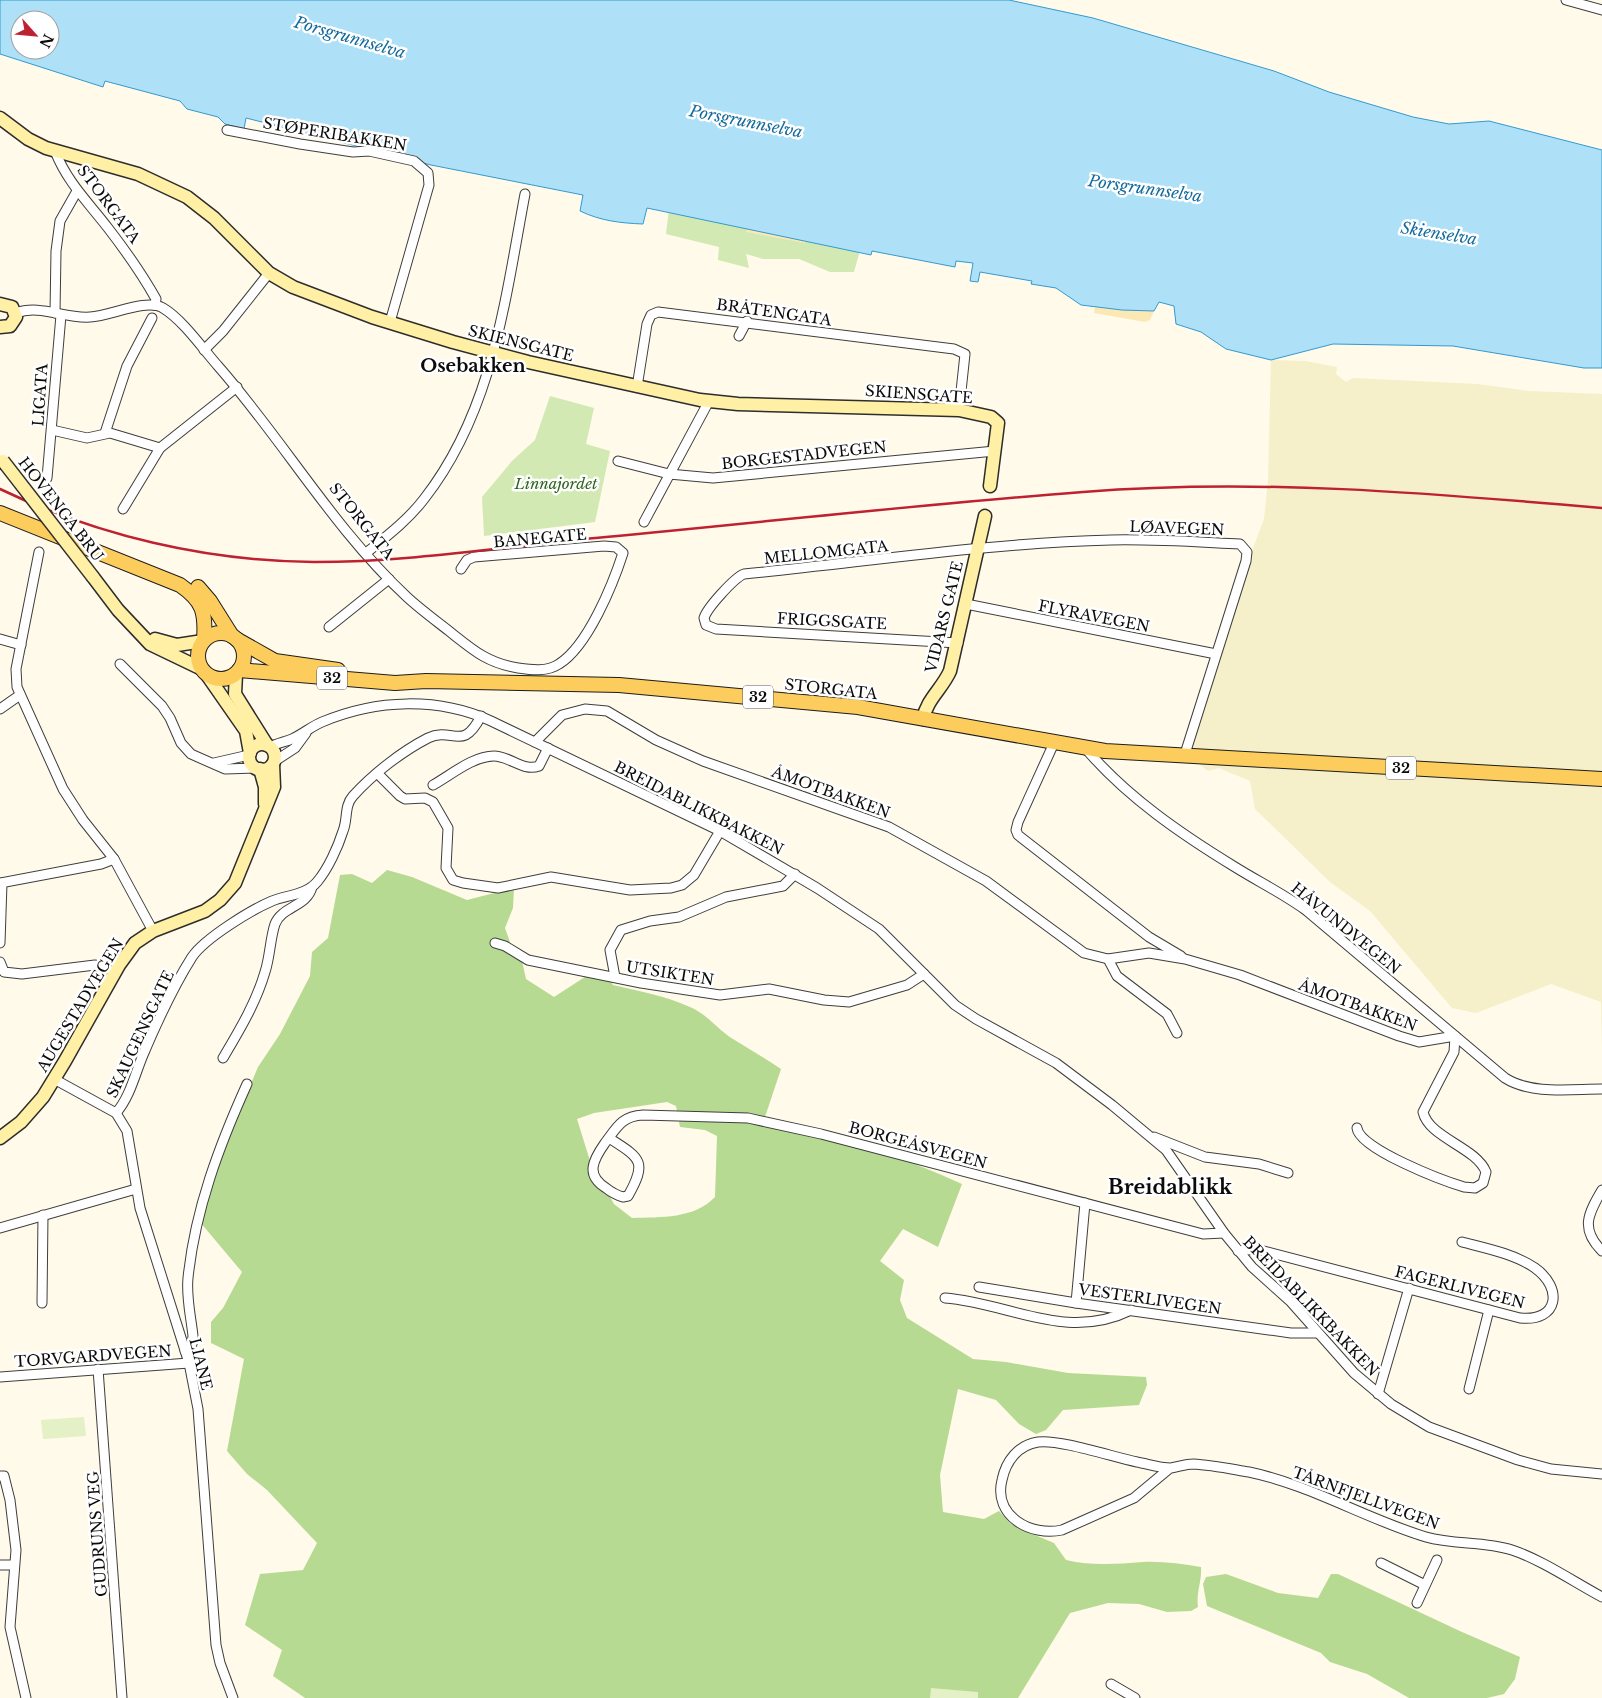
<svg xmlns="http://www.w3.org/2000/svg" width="1602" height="1698" viewBox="0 0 1602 1698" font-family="'Libre Baskerville',serif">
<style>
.farmland{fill:#f5efca}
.green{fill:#d2e9b3}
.forest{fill:#b7da92;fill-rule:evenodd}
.sand{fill:#fce8b5}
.pitch{fill:#e4f0c5}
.water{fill:#aee0f7;stroke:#339ad0;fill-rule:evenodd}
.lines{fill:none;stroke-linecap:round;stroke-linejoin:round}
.street-casing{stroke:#3e3e3e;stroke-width:11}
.secondary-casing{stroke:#2d2d2d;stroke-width:15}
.primary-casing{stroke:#1c1c1c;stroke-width:16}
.street{stroke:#fff;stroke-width:9}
.secondary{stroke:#fff0a5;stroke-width:12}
.primary{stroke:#fccc5d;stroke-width:14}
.rail{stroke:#be2131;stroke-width:2.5}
.secondary-bridge-casing{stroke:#2d2d2d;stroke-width:15;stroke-linecap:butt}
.secondary-bridge{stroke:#fff0a5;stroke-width:12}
.labels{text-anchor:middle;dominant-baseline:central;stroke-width:5;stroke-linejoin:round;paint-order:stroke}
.shield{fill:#fff;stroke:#545454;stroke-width:1}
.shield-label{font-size:14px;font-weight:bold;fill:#0b0b0b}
.street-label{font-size:15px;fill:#0b0b0b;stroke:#fff}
.park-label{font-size:15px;font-style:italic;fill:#2e641b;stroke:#fff}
.water-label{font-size:16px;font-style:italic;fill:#136a9f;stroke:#fff}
.quarter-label{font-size:18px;font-weight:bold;fill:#0b0b0b;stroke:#fff}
.district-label{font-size:20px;font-weight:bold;fill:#0b0b0b;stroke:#fff}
</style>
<rect width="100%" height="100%" fill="#fffaea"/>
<polygon class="farmland" points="1271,360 1305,361 1337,367 1336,374 1346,382 1353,378 1477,384 1529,391 1602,394 1602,1052 1601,1002 1551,984 1476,1013 1452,1008 1370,911 1330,882 1255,809 1250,781 1219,768 1208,771 1190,757 1231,607 1264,519 1268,481"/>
<g class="green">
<polygon points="669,209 861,247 854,272 830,272 799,259 763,259 746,254 749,268 718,260 719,247 666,234"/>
<polygon points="550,396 594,408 586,444 610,451 595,522 484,536 482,497 512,461 535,440"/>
</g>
<g class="forest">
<path d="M387,870L412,877L467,900L514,888L513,908L505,928L512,948L520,952L526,979L554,997L591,973L607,975L613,985C639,991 666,996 690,1007C707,1014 717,1029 733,1039C749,1049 765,1058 781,1069L765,1117C833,1134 899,1155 962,1184L938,1247L903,1229L880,1261L904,1280L900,1300L907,1318L973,1359L1006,1362L1068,1373L1146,1377L1147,1385L1139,1405L1063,1410L1046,1430L1036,1434L1019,1424L996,1400L958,1389L940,1475L943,1512L984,1519L999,1511L1010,1523L1023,1530L1054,1543L1066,1560C1092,1566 1116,1564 1143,1562C1162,1561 1182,1564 1201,1567C1202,1581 1196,1592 1198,1607L1191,1611L1167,1612L1139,1604L1108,1603L1070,1613L1018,1698H305L273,1676L282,1650L245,1625L260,1574L303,1570L317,1543L267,1490L247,1474L227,1451L244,1359L211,1343V1322L223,1308L242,1272L200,1222L221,1155L258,1067L280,1034L310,976L312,952L328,938L340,875L352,874L372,883ZM667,1102L676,1106L680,1127L705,1130L717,1136L715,1197C694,1219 661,1217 632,1218L614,1204L591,1164L577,1119L594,1113Z"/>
<polygon points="1226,1574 1278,1593 1318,1598 1331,1574 1338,1574 1462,1632 1520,1657 1515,1679 1504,1694 1487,1698 1409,1698 1367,1674 1330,1662 1321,1653 1207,1606 1203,1584 1206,1577"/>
</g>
<g class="sand">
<polygon points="750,216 807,224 805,243 746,232"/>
<polygon points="1095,307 1154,311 1150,320 1145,322 1094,313"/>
</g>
<g class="pitch">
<polygon points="84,1417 86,1436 43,1439 41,1420"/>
<polygon points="931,1688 978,1692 978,1698 930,1698"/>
</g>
<path class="water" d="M0,0H1009L1093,18L1274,71L1329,92L1413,117L1449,124L1489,121L1602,150V368H1584L1453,346L1333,344L1271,360L1226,349L1201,332L1176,324L1174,306L1159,302L1154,311L1122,310L1081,305L1056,288L1031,284L1032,281L980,272L978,282L970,281L973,263L956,261L955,267L872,251L871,255L647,208L643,224C620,223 601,221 580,211L583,195L431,165L246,118L244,129L225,124L218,117L187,109L180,101L105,81L103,87L0,54ZM20,20H50V50H20Z"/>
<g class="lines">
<defs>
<g id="street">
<polyline points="1566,0 1602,10"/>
<polyline points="227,130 300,144 353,152 369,151 414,161 428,173 429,185 390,322"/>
<path d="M55,151C67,182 88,202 108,228C125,250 142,274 156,299L155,305"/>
<path d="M16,313C40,304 65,319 90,317C111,316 146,298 163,308C183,320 203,349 218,366C283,440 334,529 407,597C420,609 435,620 449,631C473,650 487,663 518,668C532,670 547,672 559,664C588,646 613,584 623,553L616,547L604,546L474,557L467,560L461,569"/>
<polyline points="55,313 56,251 60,221 77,191"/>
<polyline points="739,336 747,321"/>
<polyline points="204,350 223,331 269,273"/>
<polyline points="637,387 647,324 651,315 658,312 954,349 965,354 959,410"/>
<polyline points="52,430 87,438 110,433 160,448"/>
<polyline points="105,433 127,366 152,318"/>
<polyline points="618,461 669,474 713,478 995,451"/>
<polyline points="47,478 61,315"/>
<polyline points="123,509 160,448 237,387"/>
<polyline points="644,522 709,401"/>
<polyline points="39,552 16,669 17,687 63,789 83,820 114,859 153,931"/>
<path d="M366,553C387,536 408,520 424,499C493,411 505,300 525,194"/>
<polyline points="966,604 1216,654"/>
<polyline points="329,627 389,579"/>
<polyline points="0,639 21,645"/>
<path d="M958,643L716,629L706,625L704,618C707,608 734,578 744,574C866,562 988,543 1111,540C1154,539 1197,542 1240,544L1247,552L1246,561L1184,757"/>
<polyline points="120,664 162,706 170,718 181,743 191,754 225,769 257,768"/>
<polyline points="0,709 20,695"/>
<path d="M535,742L562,715L585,709L607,711L656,740L703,761L889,827L986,881L1084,953L1108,959L1149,953L1185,959L1240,975L1399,1036L1419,1042L1455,1036L1454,1052L1423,1112C1429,1138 1476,1147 1486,1172L1483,1183L1475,1188L1464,1187C1444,1181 1359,1149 1357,1128"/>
<polyline points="1054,743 1018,822 1016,830 1018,835 1149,937 1181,956"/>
<path d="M270,747C277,743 285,742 292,739C303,734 312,726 322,722C377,699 438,697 491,721L720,831L817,888L879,929L955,1005L976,1019L1056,1063L1112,1105L1166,1150L1224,1233L1252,1267L1291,1302L1354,1373L1391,1404L1429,1427L1518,1460L1551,1469L1602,1474"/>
<path d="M1086,749C1127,797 1181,834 1235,867C1259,882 1284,894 1307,911L1505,1078C1532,1095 1571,1089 1602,1089"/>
<polyline points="275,761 295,748 306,733"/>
<polyline points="214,763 249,755"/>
<polyline points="378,774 400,796 405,799 425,798 433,802 448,828 446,868 453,880 463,883 498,888 551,877 630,890 671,888 682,885 694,875 720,831"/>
<path d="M433,785C451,775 473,756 494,756C510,756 523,772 539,766L548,748"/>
<polyline points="0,883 101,864 114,859"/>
<polyline points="0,943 2,883"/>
<polyline points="495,943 505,946 528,960 641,983 720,995 769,989 824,1000 849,1002 907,985 924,974"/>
<polyline points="1108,959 1117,976 1167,1014 1177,1033"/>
<polyline points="0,962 4,972 22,974 95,965"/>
<polyline points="615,977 610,950 621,930 650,921 679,917 726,897 783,886 795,874"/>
<path d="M223,1058C239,1031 256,1003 265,972C270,957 270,939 275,924C282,906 307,907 312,887"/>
<polyline points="54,1079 116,1113 127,1131 140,1208 189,1363 198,1409 216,1645 220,1663 233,1698"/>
<path d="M116,1113C130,1097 135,1074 143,1055C157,1022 173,987 192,957C205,938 251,910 272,901C287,895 306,895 317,882C328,869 338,847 343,831C348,819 344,806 353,796C373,774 401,752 428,738C453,726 462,753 481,716"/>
<polyline points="1154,1137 1205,1157 1259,1164 1288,1173"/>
<path d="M609,1138C640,1158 648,1161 628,1196L623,1197C616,1195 611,1192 606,1188C585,1175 593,1160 605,1143C617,1127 622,1116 643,1115L748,1118L821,1134L1203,1234L1224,1233"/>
<path d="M1602,1190C1588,1214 1580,1229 1602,1251"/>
<polyline points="0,1228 136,1189"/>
<path d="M1238,1251L1256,1249L1520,1318C1559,1322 1563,1288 1535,1268C1515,1254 1485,1248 1462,1242"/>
<polyline points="979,1287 1076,1303 1291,1333 1318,1333"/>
<path d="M945,1298C1010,1303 1066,1342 1131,1310"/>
<polyline points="42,1303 43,1215"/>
<polyline points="1076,1303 1085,1203"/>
<path d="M185,1351L192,1344L193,1336C191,1317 186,1297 188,1278C195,1210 219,1146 247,1084"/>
<polyline points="98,1369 122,1698"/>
<polyline points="0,1377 189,1363"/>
<polyline points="1469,1389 1489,1310"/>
<polyline points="1378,1394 1409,1288"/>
<path d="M1170,1468L1134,1498L1062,1530C1031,1537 993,1516 1002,1480C1006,1461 1018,1445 1038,1442C1059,1439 1113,1457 1137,1462C1148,1464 1160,1468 1171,1468C1178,1467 1186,1464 1193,1464C1212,1465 1231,1469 1249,1472C1311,1485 1366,1519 1426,1537C1454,1545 1484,1541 1512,1550C1542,1560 1574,1582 1602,1597"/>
<polyline points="0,1476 4,1476 10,1500 16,1550 10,1627 26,1698"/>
<polyline points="1381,1563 1425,1585"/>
<polyline points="0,1565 14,1565"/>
<polyline points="1417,1603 1437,1560"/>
<polyline points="1111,1684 1135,1698"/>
</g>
<g id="secondary">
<polyline points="0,118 28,139 46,148 138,174 187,197 214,218 269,273 293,287 372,317 453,342 528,362 700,400 738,404 959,410 991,417 998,423 990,486"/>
<polyline points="0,304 12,307 16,317 10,326 0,327"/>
<polyline points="93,577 118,610 150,644 202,669"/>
<polyline points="155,639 177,645 203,641"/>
<polyline points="236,674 235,694 267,745"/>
<polyline points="207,675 246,731 250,753"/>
<path d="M923,719C927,699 942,689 950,671L985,516"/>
<circle cx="262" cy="757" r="13"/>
<polyline points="260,769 265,787 265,804"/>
<polyline points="0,1138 21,1122 43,1097 65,1061 119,965 135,943 153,931 205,911 220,900 235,883 274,787 273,764"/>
</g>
<g id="primary">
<path d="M0,513L180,585C203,601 206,612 204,640"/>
<polyline points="198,587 210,601 232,636"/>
<circle cx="221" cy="656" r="23"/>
<polyline points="236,639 275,661 338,670"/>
<polyline points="239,670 395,683 426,681 619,685 858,707 1105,751 1602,779"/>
</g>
</defs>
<use href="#street" class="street-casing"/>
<use href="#secondary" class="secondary-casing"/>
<use href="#primary" class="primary-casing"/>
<use href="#street" class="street"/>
<use href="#secondary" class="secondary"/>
<use href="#primary" class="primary"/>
<path class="rail" d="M0,489C98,536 206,561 314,562C411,562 509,546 606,537C765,522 924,504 1083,492C1256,478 1429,493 1602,508"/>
<defs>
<polyline id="secondary-bridge" points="3,461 93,577"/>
</defs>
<use href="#secondary-bridge" class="secondary-bridge-casing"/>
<use href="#secondary-bridge" class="secondary-bridge"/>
</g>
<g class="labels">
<g class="shield">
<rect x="317" y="666.5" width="30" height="23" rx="4"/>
<rect x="743" y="685.5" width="30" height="23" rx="4"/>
<rect x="1386" y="756.5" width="30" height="23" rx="4"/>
</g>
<g class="shield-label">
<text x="332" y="678">32</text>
<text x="758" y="697">32</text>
<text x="1401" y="768">32</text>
</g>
<g class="street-label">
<text transform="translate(335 134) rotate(9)">STØPERIBAKKEN</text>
<text transform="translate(109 204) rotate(53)">STORGATA</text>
<text transform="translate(774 312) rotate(8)">BRÅTENGATA</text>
<text transform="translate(521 343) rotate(14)">SKIENSGATE</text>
<text transform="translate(919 394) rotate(4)">SKIENSGATE</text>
<text transform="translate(40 395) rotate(-86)">LIGATA</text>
<text transform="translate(804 455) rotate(-6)">BORGESTADVEGEN</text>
<text transform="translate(61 509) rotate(52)">HOVENGA BRU</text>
<text transform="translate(362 521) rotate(51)">STORGATA</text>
<text transform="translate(1177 528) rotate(2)">LØAVEGEN</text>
<text transform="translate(540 538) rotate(-5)">BANEGATE</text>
<text transform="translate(826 552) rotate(-6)">MELLOMGATA</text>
<text transform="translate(1094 616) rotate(11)">FLYRAVEGEN</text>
<text transform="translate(944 617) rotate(-76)">VIDARS GATE</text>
<text transform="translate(832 621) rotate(3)">FRIGGSGATE</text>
<text transform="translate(831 689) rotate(6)">STORGATA</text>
<text transform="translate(831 792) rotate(20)">ÅMOTBAKKEN</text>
<text transform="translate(699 808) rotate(27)">BREIDABLIKKBAKKEN</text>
<text transform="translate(1346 928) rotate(39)">HÅVUNDVEGEN</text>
<text transform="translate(670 973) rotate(9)">UTSIKTEN</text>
<text transform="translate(80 1005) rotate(-59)">AUGESTADVEGEN</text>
<text transform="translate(1358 1005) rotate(20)">ÅMOTBAKKEN</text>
<text transform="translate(140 1034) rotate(-65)">SKAUGENSGATE</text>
<text transform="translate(918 1145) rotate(15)">BORGEÅSVEGEN</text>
<text transform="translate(1460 1287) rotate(14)">FAGERLIVEGEN</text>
<text transform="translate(1150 1299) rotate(8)">VESTERLIVEGEN</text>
<text transform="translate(1311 1306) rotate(46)">BREIDABLIKKBAKKEN</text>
<text transform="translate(93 1356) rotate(-4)">TORVGARDVEGEN</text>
<text transform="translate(201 1364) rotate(76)">LIANE</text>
<text transform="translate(1366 1498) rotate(20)">TÅRNFJELLVEGEN</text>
<text transform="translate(97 1534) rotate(-94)">GUDRUNS VEG</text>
</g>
<g class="park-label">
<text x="556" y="483">Linnajordet</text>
</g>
<g class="water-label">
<text transform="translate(350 37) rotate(16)">Porsgrunnselva</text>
<text transform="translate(746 121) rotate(11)">Porsgrunnselva</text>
<text transform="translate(1145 188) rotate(8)">Porsgrunnselva</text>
<text transform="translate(1439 233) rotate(9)">Skienselva</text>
</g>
<g class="quarter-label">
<text x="473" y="366">Osebakken</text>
</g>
<g class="district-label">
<text x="1170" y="1187">Breidablikk</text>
</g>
</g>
<g transform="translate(35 35) rotate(117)"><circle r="24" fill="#ffffff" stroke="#9d9d9d"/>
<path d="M0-4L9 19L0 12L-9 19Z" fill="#be2131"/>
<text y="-8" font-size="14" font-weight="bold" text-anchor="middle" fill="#0b0b0b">N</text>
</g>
</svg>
